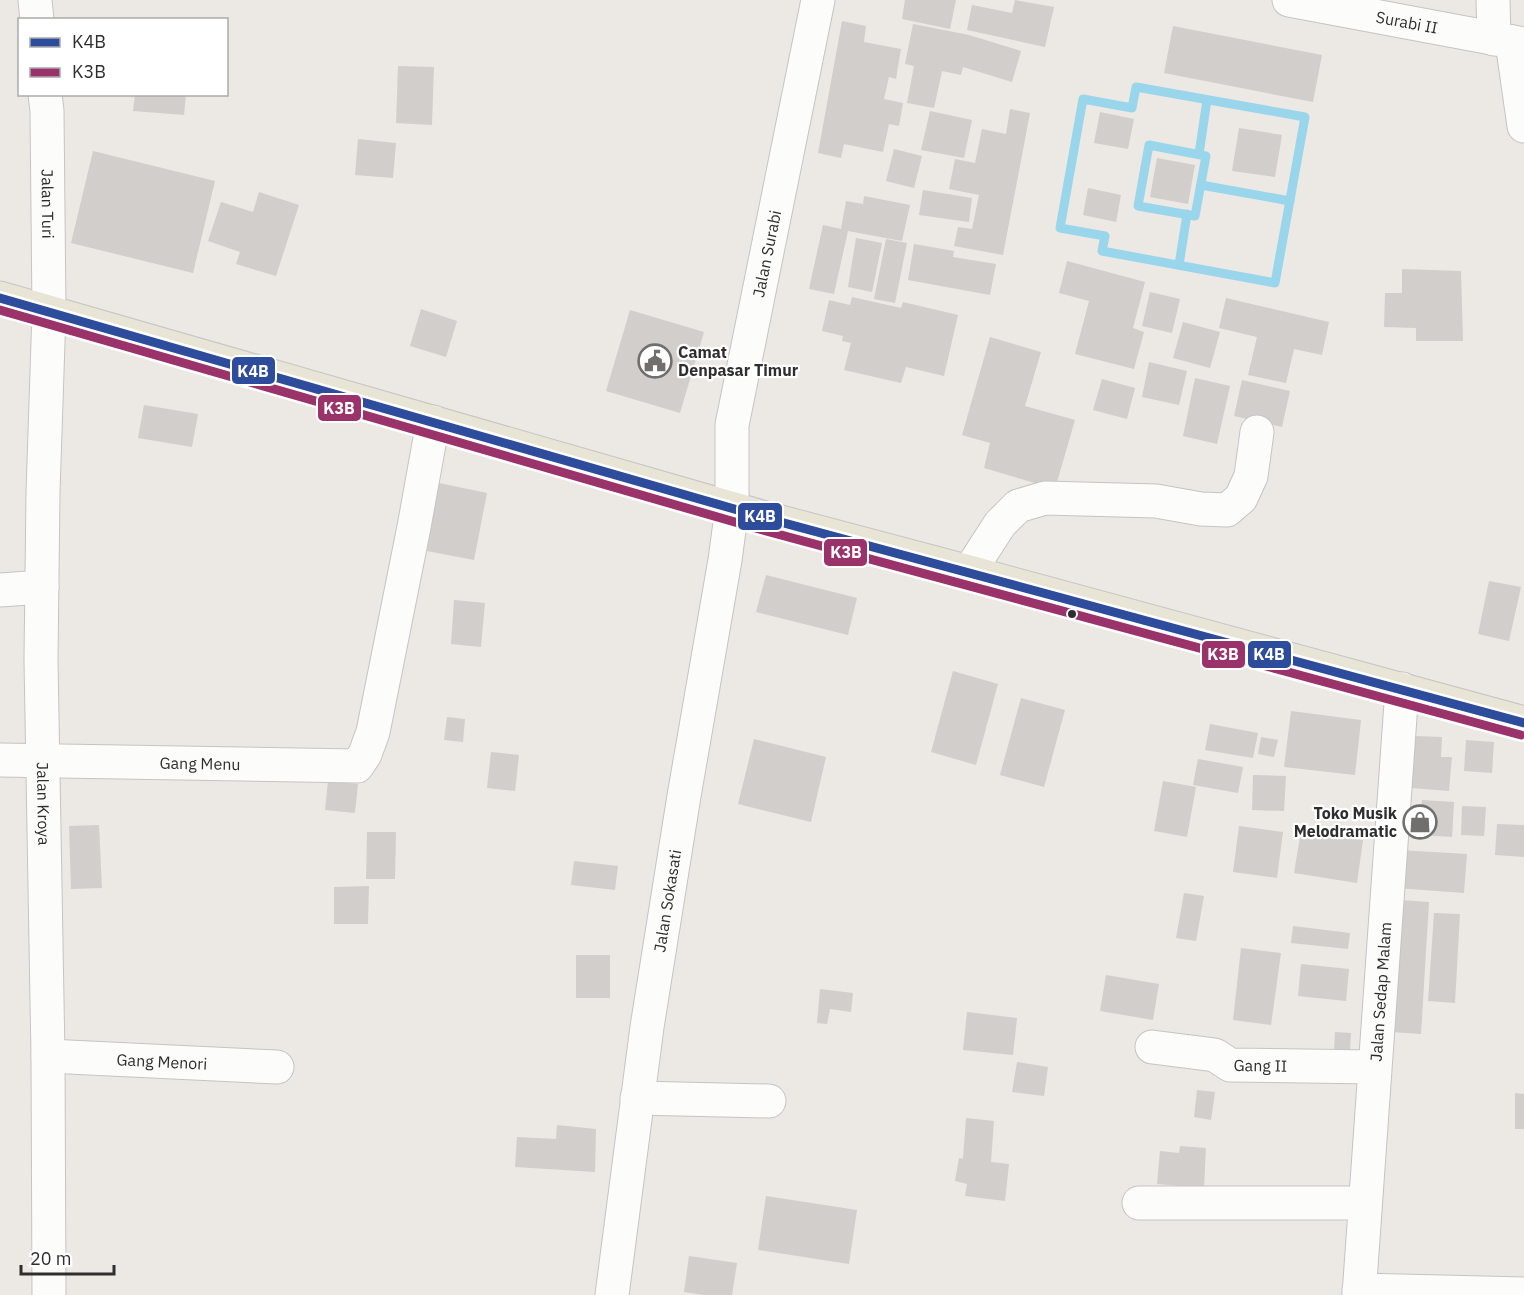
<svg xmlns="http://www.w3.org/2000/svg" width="1524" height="1295" viewBox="0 0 1524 1295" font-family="'IBM Plex Sans',sans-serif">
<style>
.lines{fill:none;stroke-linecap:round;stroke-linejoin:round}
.stream{stroke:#99d6ec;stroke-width:9}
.building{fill:#d1cecb}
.minor-casing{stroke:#c5c4c5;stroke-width:35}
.major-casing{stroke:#c6c5c4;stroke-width:35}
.minor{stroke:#fcfcfb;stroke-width:33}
.major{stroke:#e8e4d6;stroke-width:33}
.bus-1-casing{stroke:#fff;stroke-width:14}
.bus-2-casing{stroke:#fff;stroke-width:14}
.bus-1{stroke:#2d4c9c;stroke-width:9}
.bus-2{stroke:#9a336a;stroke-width:9}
.bus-dot{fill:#2e2e2e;stroke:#fff;stroke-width:2}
.labels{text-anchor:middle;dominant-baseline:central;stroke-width:4.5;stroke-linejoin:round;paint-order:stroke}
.street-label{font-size:16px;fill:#2e2e2e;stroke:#fff}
.poi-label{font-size:16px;font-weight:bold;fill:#2e2e2e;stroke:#fff;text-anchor:start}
.line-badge{stroke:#fff;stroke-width:2}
.badge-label{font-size:16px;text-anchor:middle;font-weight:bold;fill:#fff}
</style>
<rect width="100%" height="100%" fill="#ece8e4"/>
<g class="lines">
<g class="stream">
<polygon points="1136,87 1305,117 1275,283 1102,251 1105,236 1060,228 1083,99 1132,108"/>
<polygon points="1149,145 1206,156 1195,216 1138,206"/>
<polyline points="1199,154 1207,100"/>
<polyline points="1201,185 1290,201"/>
<polyline points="1179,265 1187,214"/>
</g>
</g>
<g class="building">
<polygon points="905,0 956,0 950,29 902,19"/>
<polygon points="1015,0 1054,7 1045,47 967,30 972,5 1012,13"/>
<polygon points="842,21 866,26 864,42 901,49 896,79 889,77 884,99 903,103 899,126 889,124 883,152 844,144 841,158 818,153"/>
<polygon points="913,24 969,35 1021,51 1012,82 963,67 961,75 942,71 934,108 907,103 914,66 905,64"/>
<polygon points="1173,26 1322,55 1313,102 1164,73"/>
<polygon points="398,66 434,67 432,125 396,123"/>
<polygon points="135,94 186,94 184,115 133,111"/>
<polygon points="1010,109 1030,113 1003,255 954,246 958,227 972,229 979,195 949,189 955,159 975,163 982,129 1006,134"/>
<polygon points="930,111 972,120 964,158 921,150"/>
<polygon points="1100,112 1134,119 1128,149 1094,143"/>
<polygon points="1239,128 1282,135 1275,177 1232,171"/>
<polygon points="358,139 396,143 393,178 355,175"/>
<polygon points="894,149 922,156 914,188 886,181"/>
<polygon points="93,151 215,181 193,273 71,243"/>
<polygon points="1157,158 1195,165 1188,204 1150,197"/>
<polygon points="1088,188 1121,195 1116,222 1083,215"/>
<polygon points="923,190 972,198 969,222 919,215"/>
<polygon points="259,192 299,205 276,276 236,264 240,252 208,241 221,202 253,212"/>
<polygon points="864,196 910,205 902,241 848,231 834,294 809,289 823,225 841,229 846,201 863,204"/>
<polygon points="856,238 882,243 872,292 848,287"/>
<polygon points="886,239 907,243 895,303 874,299"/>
<polygon points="914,244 954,251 953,257 996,264 990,295 908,280"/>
<polygon points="1067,261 1145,282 1133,328 1144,332 1134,369 1075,354 1089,301 1059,293"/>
<polygon points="1402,269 1461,271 1463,341 1416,341 1416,328 1384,327 1385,293 1402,293"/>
<polygon points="1150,292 1180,299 1172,333 1142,326"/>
<polygon points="852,297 901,308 903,302 958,315 944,376 906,367 901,383 844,370 851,343 842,341 843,336 822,331 829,300 850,305"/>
<polygon points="1226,298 1329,322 1322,355 1294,349 1286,383 1248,375 1257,337 1219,328"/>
<polygon points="421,309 457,321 446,357 410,346"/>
<polygon points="630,310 704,332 680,413 606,391"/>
<polygon points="1183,322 1220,332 1210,368 1173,358"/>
<polygon points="990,337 1041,352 1025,406 1075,420 1055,489 984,468 990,443 962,435"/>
<polygon points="1149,362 1187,371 1179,405 1142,397"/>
<polygon points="1195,378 1230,386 1217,444 1183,436"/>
<polygon points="1102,379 1135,388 1127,419 1093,410"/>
<polygon points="1242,380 1290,391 1282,427 1234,416"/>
<polygon points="144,405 198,414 192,447 138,438"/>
<polygon points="439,483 487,493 474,560 427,551"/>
<polygon points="766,575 857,598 848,635 756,612"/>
<polygon points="1489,581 1521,587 1509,641 1478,634"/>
<polygon points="454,600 485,603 481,647 451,644"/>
<polygon points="953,671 998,684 976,765 931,752"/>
<polygon points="1021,698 1065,710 1044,787 1000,775"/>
<polygon points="1291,711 1361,720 1355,775 1284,767"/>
<polygon points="447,717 465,719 463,742 444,740"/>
<polygon points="1210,724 1258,733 1253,758 1205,750"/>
<polygon points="1414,736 1442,737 1441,757 1452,757 1449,791 1411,788"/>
<polygon points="1261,737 1278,740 1274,757 1258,754"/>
<polygon points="754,739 826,757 811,822 738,804"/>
<polygon points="1466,740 1494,742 1492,773 1464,771"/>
<polygon points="491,752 519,755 515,791 487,788"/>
<polygon points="1198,759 1243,767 1238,793 1193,785"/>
<polygon points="1253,775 1286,776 1284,811 1252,810"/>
<polygon points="328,781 358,784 355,813 325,810"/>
<polygon points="1163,781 1196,787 1187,837 1154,831"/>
<polygon points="1422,800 1454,802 1452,837 1420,835"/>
<polygon points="1462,806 1486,807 1484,836 1461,835"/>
<polygon points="1497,824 1524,825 1524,857 1495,855"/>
<polygon points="99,825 102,888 71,889 69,826"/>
<polygon points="1239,826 1283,832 1277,878 1233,872"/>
<polygon points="1301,831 1363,840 1357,883 1294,873"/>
<polygon points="367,832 396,832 395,879 366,879"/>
<polygon points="1399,850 1467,854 1464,893 1396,888"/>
<polygon points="574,861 618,866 615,890 571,885"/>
<polygon points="369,886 368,924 334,924 334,887"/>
<polygon points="1184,893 1204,896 1196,941 1176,938"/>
<polygon points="1400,900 1429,902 1421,1034 1391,1032"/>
<polygon points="1434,913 1460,914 1455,1003 1428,1001"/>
<polygon points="1293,926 1350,933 1348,949 1291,943"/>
<polygon points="1241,948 1281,953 1271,1025 1233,1020"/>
<rect x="576" y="955" width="34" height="43"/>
<polygon points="1301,964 1349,969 1346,1001 1298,996"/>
<polygon points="1106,975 1159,984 1153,1020 1100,1011"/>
<polygon points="820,989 853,993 851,1012 830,1009 827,1024 817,1023"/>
<polygon points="967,1012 1017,1018 1013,1055 963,1050"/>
<polygon points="1335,1032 1351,1033 1350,1051 1334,1050"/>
<polygon points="1017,1062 1048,1067 1044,1096 1012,1092"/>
<polygon points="1197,1090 1215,1092 1211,1120 1194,1117"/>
<polygon points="1515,1093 1524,1094 1524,1129 1515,1129"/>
<polygon points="966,1118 994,1121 991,1162 1009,1164 1005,1201 965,1196 967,1184 955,1181 959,1158 963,1159"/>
<polygon points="557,1125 596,1129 595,1172 515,1167 517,1137 556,1139"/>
<polygon points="1180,1146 1206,1148 1204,1188 1157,1184 1160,1151 1179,1153"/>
<polygon points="766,1196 857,1210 849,1264 758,1250"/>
<polygon points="689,1256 737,1263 732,1295 704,1295 684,1292"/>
</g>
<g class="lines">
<defs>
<g id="minor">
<polyline points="35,0 37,20"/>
<path id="s1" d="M1289,0L1524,44"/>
<polyline points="1493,0 1494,39"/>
<polyline points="1512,42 1524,126"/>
<path id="s2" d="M45,94L47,111L49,312L43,492L41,660L48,1056L49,1295"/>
<polyline points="969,572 1000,524 1018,506 1045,498 1156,501 1201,509 1227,510 1241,498 1251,476 1257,432"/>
<polyline points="0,590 42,587"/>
<path id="s3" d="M0,760L357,766L365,754L373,732L414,527L433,422"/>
<path id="s4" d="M1152,1047L1215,1055L1230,1065L1374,1067"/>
<path id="s5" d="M48,1056L277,1067"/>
<polyline points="637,1098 769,1101"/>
<polyline points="1139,1203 1365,1203"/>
<polyline points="1359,1290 1524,1294"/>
<path id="s6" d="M612,1295L647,1027L684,796L725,560L732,508V425L818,0"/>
<path id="s7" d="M1359,1295L1402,689"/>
</g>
<polyline id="major" points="0,298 762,517 969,572 1524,723"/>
</defs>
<use href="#minor" class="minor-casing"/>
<use href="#major" class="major-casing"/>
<use href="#minor" class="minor"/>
<use href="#major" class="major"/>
<defs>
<polyline id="bus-1" points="0,298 762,517 1524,723"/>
<polyline id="bus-2" points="0,310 759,529 1521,735"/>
</defs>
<use href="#bus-1" class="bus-1-casing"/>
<use href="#bus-2" class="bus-2-casing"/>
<use href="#bus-1" class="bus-1"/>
<use href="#bus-2" class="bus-2"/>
</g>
<defs>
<symbol id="civic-ring" viewBox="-11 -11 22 22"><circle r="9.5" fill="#fff" stroke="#706f6e" stroke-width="1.5"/><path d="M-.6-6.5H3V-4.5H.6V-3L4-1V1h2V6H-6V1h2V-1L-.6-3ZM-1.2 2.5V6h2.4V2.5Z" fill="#706f6e"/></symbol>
<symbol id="shop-ring" viewBox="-11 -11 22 22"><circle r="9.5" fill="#fff" stroke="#706f6e" stroke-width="1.5"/><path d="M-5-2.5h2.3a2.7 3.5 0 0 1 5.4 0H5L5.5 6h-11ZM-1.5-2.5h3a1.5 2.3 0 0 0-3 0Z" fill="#706f6e"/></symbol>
</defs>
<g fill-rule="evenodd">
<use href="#civic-ring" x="636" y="342" width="38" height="38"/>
<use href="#shop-ring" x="1401" y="803" width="38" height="38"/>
</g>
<circle class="bus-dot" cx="1072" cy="614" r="5"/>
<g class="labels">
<g class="street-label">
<text stroke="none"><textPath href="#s1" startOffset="120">Surabi II</textPath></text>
<text stroke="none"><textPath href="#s2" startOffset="110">Jalan Turi</textPath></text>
<text stroke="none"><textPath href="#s6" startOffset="1054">Jalan Surabi</textPath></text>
<text stroke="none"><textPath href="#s3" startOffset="200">Gang Menu</textPath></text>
<text stroke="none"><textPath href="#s2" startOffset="710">Jalan Kroya</textPath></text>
<text stroke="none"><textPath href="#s6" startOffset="398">Jalan Sokasati</textPath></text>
<text stroke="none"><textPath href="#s7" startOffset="304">Jalan Sedap Malam</textPath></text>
<text stroke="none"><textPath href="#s5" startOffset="114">Gang Menori</textPath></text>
<text stroke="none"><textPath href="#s4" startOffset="112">Gang II</textPath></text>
</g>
<g class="poi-label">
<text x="678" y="352">Camat<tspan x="678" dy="18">Denpasar Timur</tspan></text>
<text x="1397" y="813" text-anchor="end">Toko Musik<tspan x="1397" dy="18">Melodramatic</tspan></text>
</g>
</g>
<g class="line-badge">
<rect x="231" y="356" width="45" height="29" rx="6" fill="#2d4c9c"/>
<rect x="317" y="394" width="45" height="28" rx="6" fill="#9a336a"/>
<rect x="737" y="502" width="46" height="29" rx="6" fill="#2d4c9c"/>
<rect x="823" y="538" width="45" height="29" rx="6" fill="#9a336a"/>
<rect x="1247" y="640" width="45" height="29" rx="6" fill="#2d4c9c"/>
<rect x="1201" y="640" width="45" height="29" rx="6" fill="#9a336a"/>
</g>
<g class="badge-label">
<text x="253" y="377">K4B</text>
<text x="339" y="414">K3B</text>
<text x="760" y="522">K4B</text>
<text x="846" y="558">K3B</text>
<text x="1269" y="660">K4B</text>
<text x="1223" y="660">K3B</text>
</g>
<rect x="18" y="18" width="210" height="78" fill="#ffffff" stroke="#ababab" stroke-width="1.5"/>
<rect x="30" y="38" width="30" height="9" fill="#2d4c9c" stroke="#ababab" stroke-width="1.5"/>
<text x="72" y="48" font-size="18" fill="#2e2e2e">K4B</text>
<rect x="30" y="68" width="30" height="9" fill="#9a336a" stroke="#ababab" stroke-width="1.5"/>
<text x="72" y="78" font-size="18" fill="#2e2e2e">K3B</text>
<path d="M21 1265v9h93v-9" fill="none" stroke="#2e2e2e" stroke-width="3"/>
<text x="30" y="1265" font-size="18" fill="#2e2e2e" stroke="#ffffff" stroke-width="4.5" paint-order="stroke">20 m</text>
</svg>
